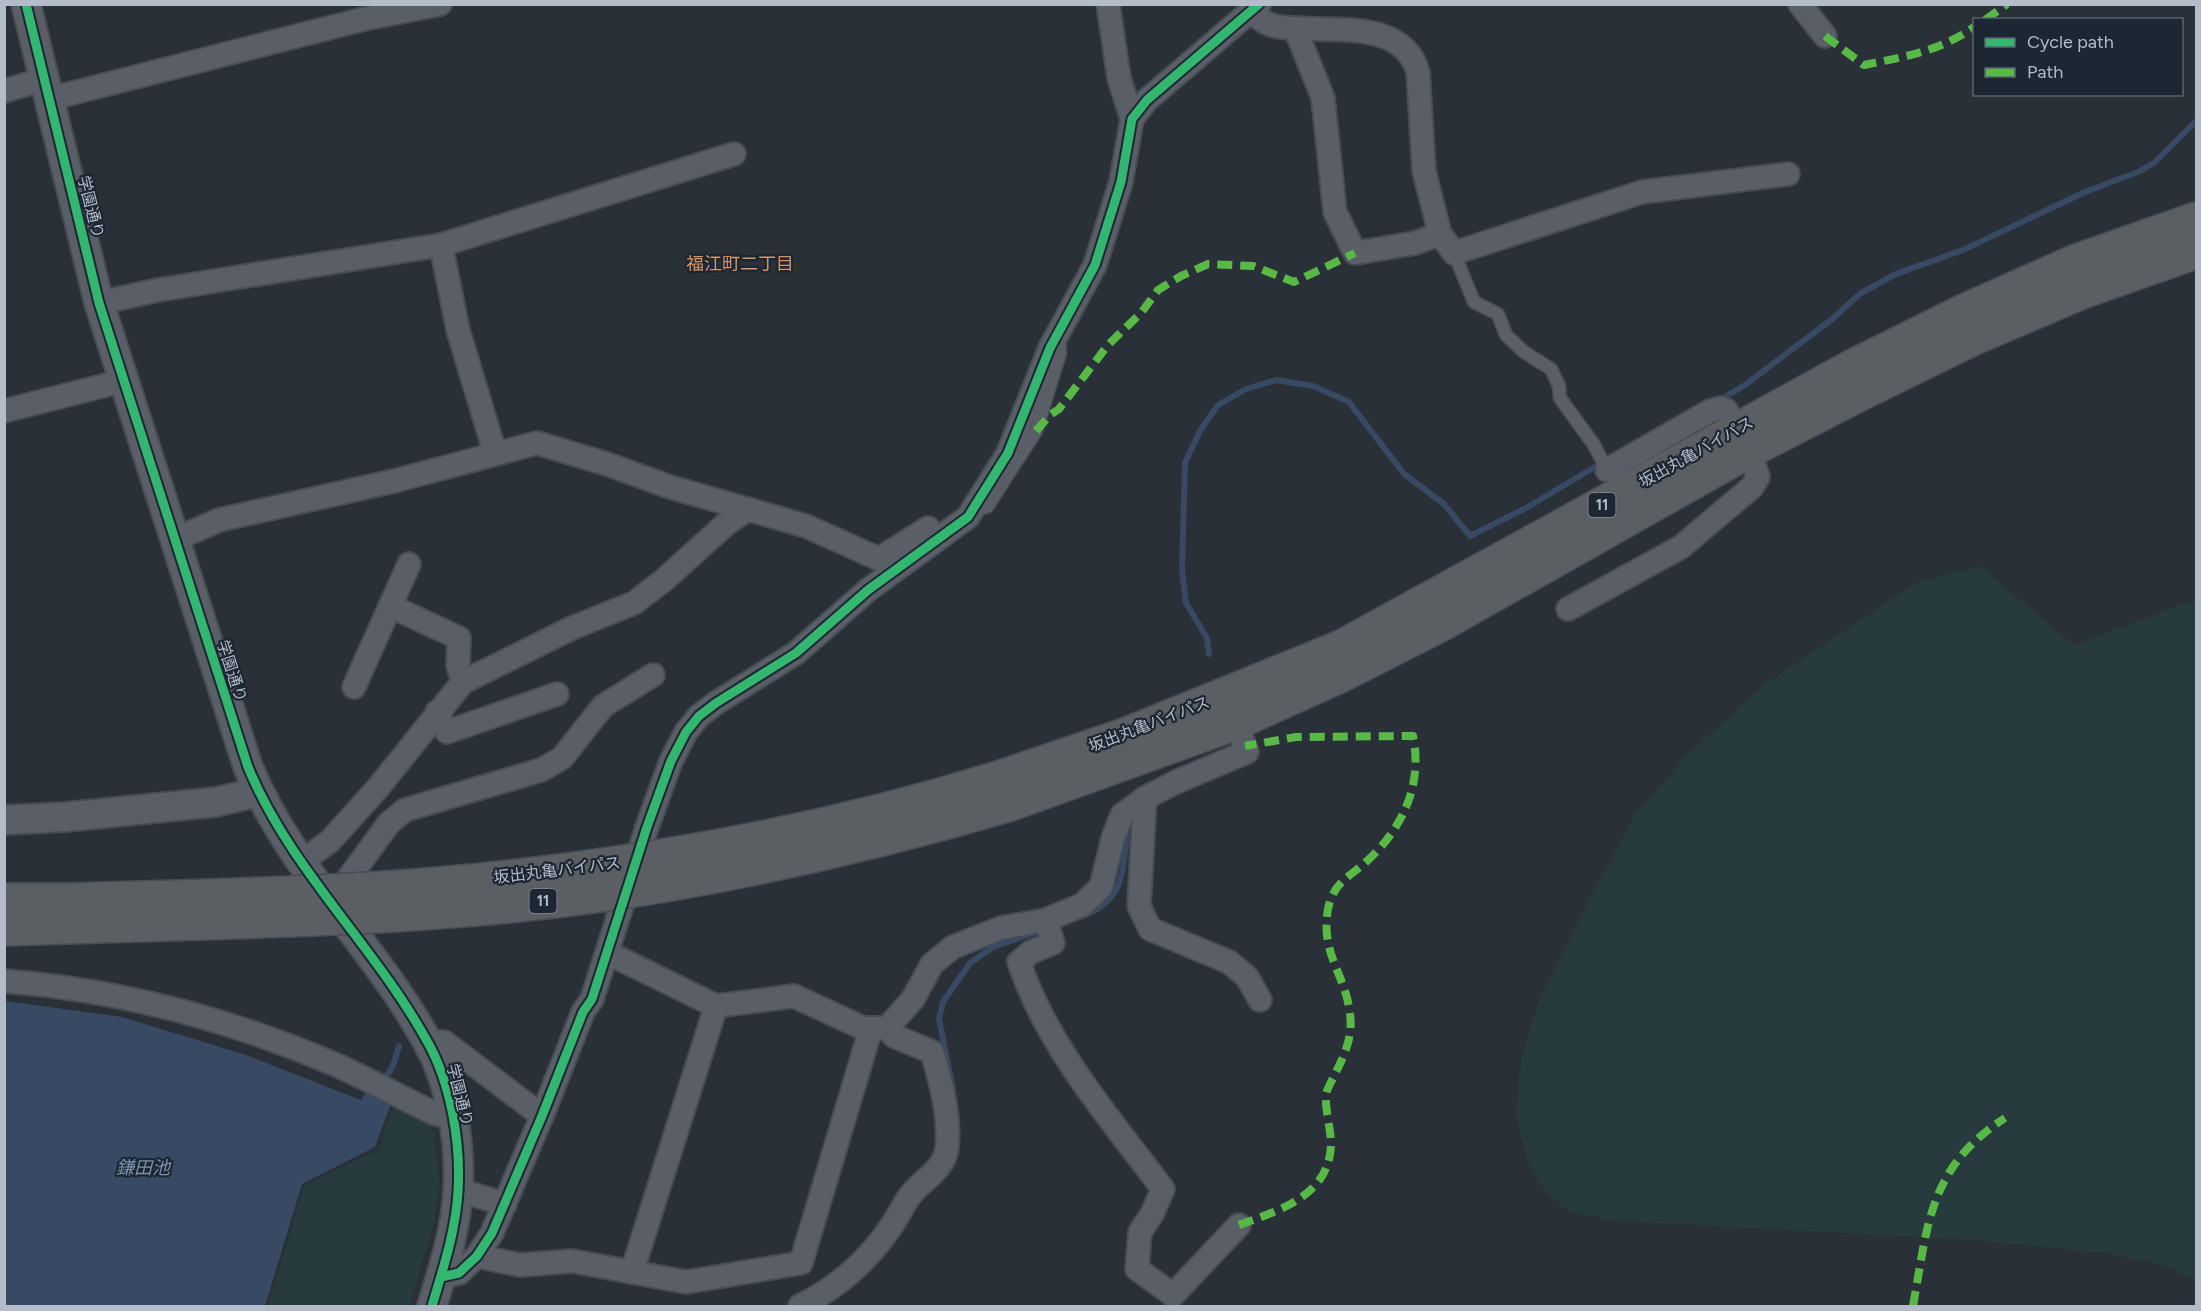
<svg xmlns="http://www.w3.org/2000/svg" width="2201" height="1311" viewBox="0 0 2201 1311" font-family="Figtree,'Noto Sans JP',sans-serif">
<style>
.green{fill:#273a3e}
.water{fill:#384963}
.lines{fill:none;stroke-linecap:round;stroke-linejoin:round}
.stream{stroke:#384963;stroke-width:6}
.service-casing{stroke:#484c53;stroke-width:15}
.minor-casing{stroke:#484c53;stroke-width:26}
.tertiary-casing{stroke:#484c53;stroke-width:32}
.trunk-casing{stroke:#474c53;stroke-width:36}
.service{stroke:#5a5e66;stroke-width:12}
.minor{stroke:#5a5e66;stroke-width:22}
.tertiary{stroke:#5a5e66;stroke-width:28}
.trunk{stroke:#5b5f64;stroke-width:33}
.trunk-bridge-casing{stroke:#474c53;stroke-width:36;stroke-linecap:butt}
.trunk-bridge{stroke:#5b5f64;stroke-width:33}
.quiet{stroke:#58b947;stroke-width:8;stroke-dasharray:15 8;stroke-linecap:butt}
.cycleway-casing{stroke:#1d2633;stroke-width:13}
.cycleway{stroke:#33b770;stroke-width:9}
.labels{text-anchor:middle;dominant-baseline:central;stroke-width:4.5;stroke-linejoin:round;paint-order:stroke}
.shield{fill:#1d2633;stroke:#878f9c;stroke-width:1.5}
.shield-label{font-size:15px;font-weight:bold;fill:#b4bcc9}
.street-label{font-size:16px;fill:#b4bcc9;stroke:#1d2633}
.neighbourhood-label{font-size:18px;fill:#d59563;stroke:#1d2633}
.water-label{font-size:18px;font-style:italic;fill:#7c92b1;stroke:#1d2633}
</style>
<rect width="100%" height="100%" fill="#2a3038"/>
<g class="green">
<polygon points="1980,566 2074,645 2196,599 2196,1281 2160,1264 2105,1253 1974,1240 1620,1221 1569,1212 1545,1191 1528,1162 1516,1117 1521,1058 1539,1001 1595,888 1635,815 1687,755 1766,683 1917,582"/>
<polygon points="395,1103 431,1122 440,1182 435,1220 409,1306 268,1306 304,1186 378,1150"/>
</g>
<polygon class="water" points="5,1001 122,1017 246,1055 361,1100 368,1089 392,1101 375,1147 302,1184 265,1306 5,1306"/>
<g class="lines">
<g class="stream">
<polyline points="1718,401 1745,385 1831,320 1861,293 1896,274 1963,250 2085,192 2138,172 2154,163 2196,121"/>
<polyline points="1209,654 1207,638 1186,603 1182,570 1185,463 1201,429 1218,405 1246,389 1276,380 1313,386 1349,402 1404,474 1444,504 1470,536 1526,508 1603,462"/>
<path d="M1075,919C1123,904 1122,878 1127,834"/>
<polyline points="383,1083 394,1063 399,1046"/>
<polyline points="953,1090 939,1019 943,1002 970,963 993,947 1037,932"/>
</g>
<defs>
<g id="service">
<polyline points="1454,253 1474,302 1498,314 1506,335 1524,352 1551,369 1559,386 1560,398 1594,445 1607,470"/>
<polyline points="973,509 987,507 1036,431 1060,353 1059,337"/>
</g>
<g id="minor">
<polyline points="1108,4 1119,78 1132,119"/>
<polyline points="1800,4 1825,36"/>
<path d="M1251,12C1258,17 1267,25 1275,26C1321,35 1401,14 1418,72L1424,171L1440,234L1454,253L1642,192L1788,174"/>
<polyline points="1295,28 1323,98 1335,212 1355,253 1415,243 1440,234"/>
<polyline points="4,91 44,79"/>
<polyline points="49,99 364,19 440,4"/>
<polyline points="441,245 458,330 495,453"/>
<polyline points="99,303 158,290 441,245 734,154"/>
<polyline points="4,411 122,381"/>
<polyline points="174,540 219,520 394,481 537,443 607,464 670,487 806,526 879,559 928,528"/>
<polyline points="390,606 459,638 458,665 463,682"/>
<polyline points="1568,609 1681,547 1752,487 1758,477 1750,451 1726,410 1721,408 1710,411 1607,470"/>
<polyline points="354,687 409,564"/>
<polyline points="437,712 447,732 557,694"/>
<polyline points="1145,798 1139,906 1150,929 1229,962 1247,977 1260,1000"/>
<polyline points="300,863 330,841 377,789 463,682 572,628 634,603 664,580 726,524 748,509"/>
<polyline points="335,897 389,823 405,810 541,770 562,758 603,706 653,675"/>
<polyline points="1046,920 1082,905 1101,887 1113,838 1122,815 1145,798 1176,782 1247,752 1236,723"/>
<path d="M608,953L716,1006L794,996L863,1028H887L913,999L932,964L953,947L1001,928L1046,920L1053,943L1031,952L1019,962C1047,1046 1110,1119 1163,1189L1152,1214L1140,1232L1137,1269L1173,1295L1239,1225"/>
<path d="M4,981C120,990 227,1018 334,1064C368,1079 402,1098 436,1114L452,1116"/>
<polyline points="428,1042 444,1042 542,1116"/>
<polyline points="458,1190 505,1204"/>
<polyline points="477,1256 520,1265 572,1261 686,1282 801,1263 871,1028"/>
<polyline points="632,1272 716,1006"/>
<polyline points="441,1277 459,1273 477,1256 492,1233 542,1116 583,1012 592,999 647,827 671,761 686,732 699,716 716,703 796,653 868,590 968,517 1008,453 1050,348 1095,265 1121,182 1132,119 1147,100 1259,4"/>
<path d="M800,1306C837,1288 870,1259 892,1225C899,1215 904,1203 912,1193C925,1178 945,1169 947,1147C950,1115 941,1082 932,1052L894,1036L887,1028"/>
</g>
<g id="tertiary">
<path d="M26,4L99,303L248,767C290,869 374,945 427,1041C451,1083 461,1143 458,1191C456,1230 443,1269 432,1306"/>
<polyline points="4,820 65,817 216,802 258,792"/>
</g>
<g id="trunk">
<polyline points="1001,777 1127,734 1341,647 1853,366 1966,310 2076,261 2196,219"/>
<polyline points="1008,805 1236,723 1342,675 1444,623 1736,458 1862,393 1972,339 2082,292 2196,252"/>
<polyline points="4,900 68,900"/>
<polyline points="4,929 68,927"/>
</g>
</defs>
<use href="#service" class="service-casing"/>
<use href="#minor" class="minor-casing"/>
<use href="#tertiary" class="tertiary-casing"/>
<use href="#trunk" class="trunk-casing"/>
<use href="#service" class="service"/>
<use href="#minor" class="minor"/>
<use href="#tertiary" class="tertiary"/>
<use href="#trunk" class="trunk"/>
<defs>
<g id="trunk-bridge">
<path d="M68,900C202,896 337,894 471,881C650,863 828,831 1001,777"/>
<path d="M68,927C246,921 426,920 602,895C740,875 875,844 1008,805"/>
</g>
</defs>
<use href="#trunk-bridge" class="trunk-bridge-casing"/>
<use href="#trunk-bridge" class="trunk-bridge"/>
<g class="quiet">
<polyline points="1985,20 2007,4"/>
<path d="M1825,36L1864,65C1907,56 1938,52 1974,27"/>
<polyline points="1036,431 1050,415 1059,409 1108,345 1141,313 1158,290 1181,276 1208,264 1253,266 1294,282 1355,253"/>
<path d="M1239,1225C1280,1210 1329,1196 1331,1145C1331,1129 1325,1111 1326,1095C1327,1088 1332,1081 1335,1074C1345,1054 1353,1037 1350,1014C1346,975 1320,954 1328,909C1334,881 1349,878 1367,861C1403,828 1423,784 1413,736L1296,737L1245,746"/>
<path d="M1913,1306C1928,1224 1929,1167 2005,1118"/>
</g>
<defs>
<g id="cycleway">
<path d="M26,4L99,303L248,767C290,869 374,945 427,1041C451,1083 461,1143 458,1191C456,1230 443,1269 432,1306"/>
<polyline points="441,1277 459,1273 477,1256 492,1233 542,1116 583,1012 592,999 647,827 671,761 686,732 699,716 716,703 796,653 868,590 968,517 1008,453 1050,348 1095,265 1121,182 1132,119 1147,100 1259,4"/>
</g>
</defs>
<use href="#cycleway" class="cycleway-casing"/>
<use href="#cycleway" class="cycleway"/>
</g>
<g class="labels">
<g class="shield">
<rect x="1588.5" y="493" width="27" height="24" rx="4.5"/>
<rect x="529.5" y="889" width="27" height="24" rx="4.5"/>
</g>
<g class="shield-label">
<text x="1602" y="505">11</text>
<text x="543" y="901">11</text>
</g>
<g class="street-label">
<text transform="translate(91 207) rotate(76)">学園通り</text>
<text transform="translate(1696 452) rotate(-29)">坂出丸亀バイパス</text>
<text transform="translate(232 671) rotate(72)">学園通り</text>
<text transform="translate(1149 724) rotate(-21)">坂出丸亀バイパス</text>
<text transform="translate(557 870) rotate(-7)">坂出丸亀バイパス</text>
<text transform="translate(460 1095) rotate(76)">学園通り</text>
</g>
<g class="neighbourhood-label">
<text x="740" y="264">福江町二丁目</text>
</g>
<g class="water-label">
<text x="143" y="1168">鎌田池</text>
</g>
</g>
<rect width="2201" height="1311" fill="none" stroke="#b4bcc9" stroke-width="12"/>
<rect x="1973" y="18" width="210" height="78" fill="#1d2633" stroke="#59626f" stroke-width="1.5"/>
<rect x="1985" y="38" width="30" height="9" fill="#33b770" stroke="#59626f" stroke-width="1.5"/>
<text x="2027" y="48" font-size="18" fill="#b4bcc9">Cycle path</text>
<rect x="1985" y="68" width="30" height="9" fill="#58b947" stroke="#59626f" stroke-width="1.5"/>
<text x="2027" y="78" font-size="18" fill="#b4bcc9">Path</text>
</svg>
